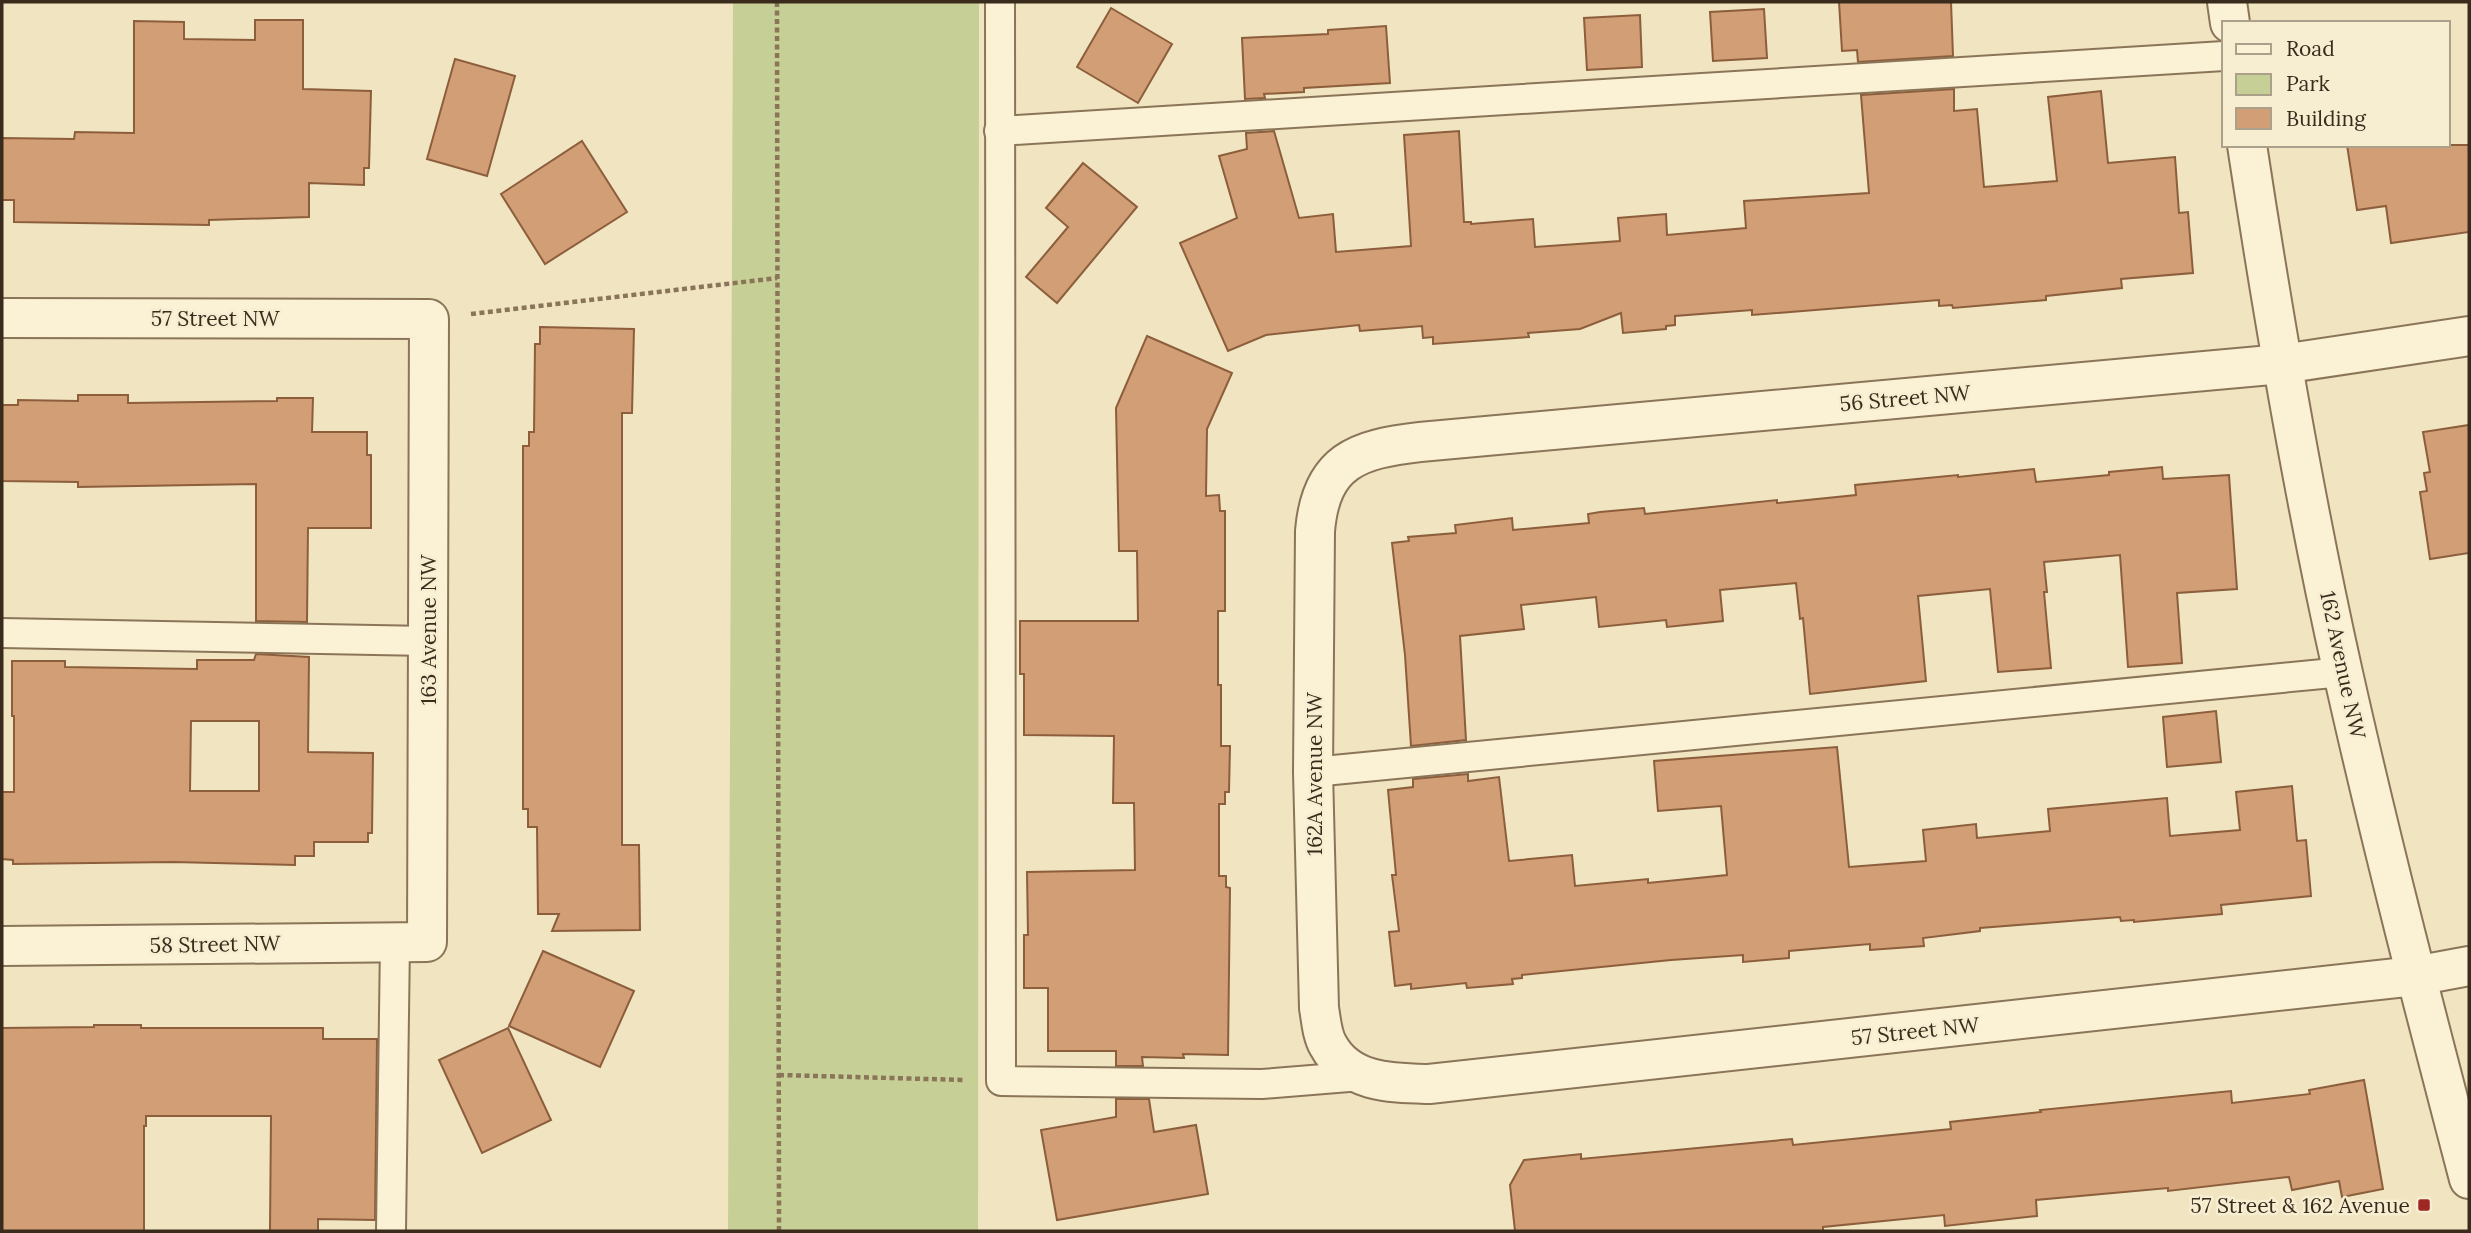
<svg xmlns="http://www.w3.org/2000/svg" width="2471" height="1233" viewBox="0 0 2471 1233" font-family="Lora,serif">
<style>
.green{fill:#c6cf95}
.building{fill:#d19e75;stroke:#8c5e3c;stroke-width:2;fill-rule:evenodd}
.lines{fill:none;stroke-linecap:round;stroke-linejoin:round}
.service-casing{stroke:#8b7558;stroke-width:32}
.minor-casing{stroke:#8b7558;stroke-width:42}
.tertiary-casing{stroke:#8b7558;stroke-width:42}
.path{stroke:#8b7558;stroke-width:4.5;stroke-dasharray:5 3.5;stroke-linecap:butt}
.service{stroke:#fbf1d5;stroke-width:28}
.minor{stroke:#fbf1d5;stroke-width:38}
.tertiary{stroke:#fbf1d5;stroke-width:38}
.poi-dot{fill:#9e2724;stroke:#f7eed2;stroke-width:2.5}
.labels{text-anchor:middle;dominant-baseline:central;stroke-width:5;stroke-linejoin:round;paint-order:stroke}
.street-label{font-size:21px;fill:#3a2c1d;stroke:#f7eed2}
.poi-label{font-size:21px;fill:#3a2c1d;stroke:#f7eed2;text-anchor:end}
</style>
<rect width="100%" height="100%" fill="#f0e4c1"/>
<polygon class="green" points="733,2 979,2 978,1231 728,1231"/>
<g class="building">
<polygon points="1839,2 1951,2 1953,56 1858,62 1857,50 1842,51"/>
<polygon points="1111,8 1172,44 1138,103 1077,67"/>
<polygon points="1764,9 1767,58 1713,61 1710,12"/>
<polygon points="1640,15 1642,67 1587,70 1584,18"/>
<polygon points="255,20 303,20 303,89 371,91 369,168 364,168 364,185 309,183 309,217 209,220 209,225 14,222 14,200 2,200 2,138 74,139 75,132 134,133 134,21 184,22 184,39 255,40"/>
<polygon points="1386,26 1390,83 1304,88 1304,92 1264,94 1265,98 1245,99 1242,38 1328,34 1328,30"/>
<polygon points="455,59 515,76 487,176 427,159"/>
<polygon points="1954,89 1954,111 1977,109 1984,187 2057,181 2048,97 2101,91 2108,163 2175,157 2179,213 2188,212 2193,273 2121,279 2122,288 2046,296 2046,300 1953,308 1952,305 1939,306 1939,300 1752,315 1752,310 1675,316 1675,325 1666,326 1666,329 1623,333 1621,313 1580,329 1528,333 1529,337 1433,344 1433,337 1423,338 1422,326 1360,331 1359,325 1266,335 1228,351 1180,243 1237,218 1219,156 1247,149 1246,133 1274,131 1299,218 1333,214 1336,252 1411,246 1404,135 1459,131 1464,222 1471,222 1471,224 1533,219 1535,247 1620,241 1618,218 1666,214 1667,235 1746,228 1744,201 1869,193 1861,95"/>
<polygon points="582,141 627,212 545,264 501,194"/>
<polygon points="2347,145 2469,145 2469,232 2391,243 2386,206 2357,210"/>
<polygon points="1083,163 1137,207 1057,303 1026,277 1068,227 1046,208"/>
<polygon points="540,327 634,329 632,413 622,413 622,845 639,845 640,930 552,931 559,914 538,914 537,827 528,827 528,809 523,809 523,446 529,446 529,432 534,432 535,344 540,344"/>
<polygon points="1147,336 1232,373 1207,429 1206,496 1219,495 1220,511 1225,511 1225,611 1218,611 1218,685 1221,685 1221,746 1230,746 1229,792 1225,792 1225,804 1219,804 1219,876 1226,876 1226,887 1230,888 1228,1055 1183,1054 1184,1058 1142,1057 1143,1066 1116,1066 1116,1051 1048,1051 1048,988 1024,988 1024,935 1028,935 1027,872 1135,870 1134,803 1113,803 1114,736 1024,735 1024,674 1020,674 1020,621 1138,621 1137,551 1119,551 1116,408"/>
<polygon points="78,395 128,395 128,403 277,401 277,398 313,398 312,432 367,432 367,455 371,455 371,528 308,528 307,622 256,621 256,484 78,487 78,482 2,481 2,405 18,405 18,400 78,401"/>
<polygon points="2469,425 2469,553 2430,559 2420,492 2427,491 2424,473 2430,472 2423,432"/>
<polygon points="2162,467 2163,479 2229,475 2237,589 2177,593 2182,663 2128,667 2120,555 2044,562 2047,592 2044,592 2051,668 1998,672 1990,589 1918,596 1926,681 1810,694 1803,618 1800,619 1796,583 1720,590 1723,621 1667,627 1666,620 1599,627 1596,597 1521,605 1524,629 1460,636 1466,740 1411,746 1405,655 1392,543 1409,541 1408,537 1456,533 1455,525 1512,518 1513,530 1589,523 1588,514 1600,512 1644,508 1645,514 1777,500 1777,503 1856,495 1855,485 1958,475 1958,477 2034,469 2036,482 2109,475 2109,472"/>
<path d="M256,654L309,657L308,752L373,753L372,833H368V842H314V856H295V865L173,862L13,864V860L2,859V792H14V716H12V661H65V667L197,669V660H254ZM191,721H259V791H190Z"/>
<polygon points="2216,711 2221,762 2167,767 2163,717"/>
<polygon points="1837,747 1849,867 1926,861 1923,830 1976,824 1977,838 2050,831 2048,809 2167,798 2170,836 2240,830 2236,792 2292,786 2297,841 2306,840 2311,896 2221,905 2222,914 2177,918 2134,922 2134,920 2121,921 2120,917 1980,928 1980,931 1923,938 1924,946 1870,950 1870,944 1789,951 1789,958 1743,962 1743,955 1671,960 1522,975 1522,978 1512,979 1513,984 1467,988 1466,983 1411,989 1411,984 1395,986 1389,932 1399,931 1392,875 1396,875 1388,790 1413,787 1413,779 1468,774 1468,781 1499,777 1509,861 1572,855 1575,886 1648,879 1648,883 1727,875 1721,806 1658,811 1654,761"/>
<polygon points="543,951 634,991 600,1067 509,1026"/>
<polygon points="94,1025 141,1025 141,1028 323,1028 323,1039 377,1039 375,1220 318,1219 318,1231 270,1231 271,1116 146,1116 146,1126 144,1126 144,1231 2,1231 2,1028 94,1027"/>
<polygon points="508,1028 551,1120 482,1153 439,1060"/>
<polygon points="2364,1080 2383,1189 2342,1197 2339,1181 2292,1190 2289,1177 2168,1191 2168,1188 2036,1200 2037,1216 1945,1226 1944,1215 1823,1227 1823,1231 1515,1231 1510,1185 1524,1160 1581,1154 1581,1159 1792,1139 1793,1145 1951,1129 1950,1122 2041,1112 2040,1110 2231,1091 2232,1103 2310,1094 2309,1090"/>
<polygon points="1116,1099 1149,1099 1154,1132 1196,1125 1208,1194 1057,1220 1041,1130 1116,1117"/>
</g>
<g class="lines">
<defs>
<g id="service">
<polyline points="1000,2 1001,1081 1262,1084 1361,1076"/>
<polyline points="999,131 2224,56"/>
<polyline points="2,633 428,641"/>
<polyline points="1313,772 2343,672"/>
<polyline points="391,1231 395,942"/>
</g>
<g id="minor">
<polyline points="2,318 429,319 427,942 2,946"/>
<path d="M2469,336L2282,364L1420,442C1357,449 1321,461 1315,531L1313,772L1319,1008C1321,1019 1322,1035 1328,1045C1348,1083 1391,1083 1429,1084L2415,976L2469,966"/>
</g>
<g id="tertiary">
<polyline points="2227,2 2230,23"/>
<path d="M2247,145C2274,322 2304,499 2343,673C2381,843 2425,1011 2469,1179"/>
</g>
</defs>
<use href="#service" class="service-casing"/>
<use href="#minor" class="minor-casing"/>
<use href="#tertiary" class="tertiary-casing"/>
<g class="path">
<polyline points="777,2 779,1231"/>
<polyline points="471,314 777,278"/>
<polyline points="779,1075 965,1080"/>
</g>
<use href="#service" class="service"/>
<use href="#minor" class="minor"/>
<use href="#tertiary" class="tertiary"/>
</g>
<rect class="poi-dot" x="2417" y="1198" width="14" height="14" rx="3.5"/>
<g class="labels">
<g class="street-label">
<text x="215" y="318">57 Street NW</text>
<text transform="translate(1905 398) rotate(-5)">56 Street NW</text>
<text transform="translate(428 630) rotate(-90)">163 Avenue NW</text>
<text transform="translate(2343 665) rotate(78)">162 Avenue NW</text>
<text transform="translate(1314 774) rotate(-90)">162A Avenue NW</text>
<text transform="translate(215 944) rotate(-1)">58 Street NW</text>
<text transform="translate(1915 1031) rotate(-6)">57 Street NW</text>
</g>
<g class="poi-label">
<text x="2410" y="1205">57 Street &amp; 162 Avenue</text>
</g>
</g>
<rect width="2471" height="1233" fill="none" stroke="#3a2c1d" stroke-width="7"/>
<rect x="2222" y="21" width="228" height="126" fill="#f7eed2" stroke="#aba08a" stroke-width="2"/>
<rect x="2236" y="44" width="35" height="10" fill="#fbf1d5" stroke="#aba08a" stroke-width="2"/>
<text x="2286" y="56" font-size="21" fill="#3a2c1d">Road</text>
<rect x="2236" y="74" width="35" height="21" fill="#c6cf95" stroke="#aba08a" stroke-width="2"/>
<text x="2286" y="91" font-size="21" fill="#3a2c1d">Park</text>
<rect x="2236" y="108" width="35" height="21" fill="#d19e75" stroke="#aba08a" stroke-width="2"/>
<text x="2286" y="126" font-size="21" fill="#3a2c1d">Building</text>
</svg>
